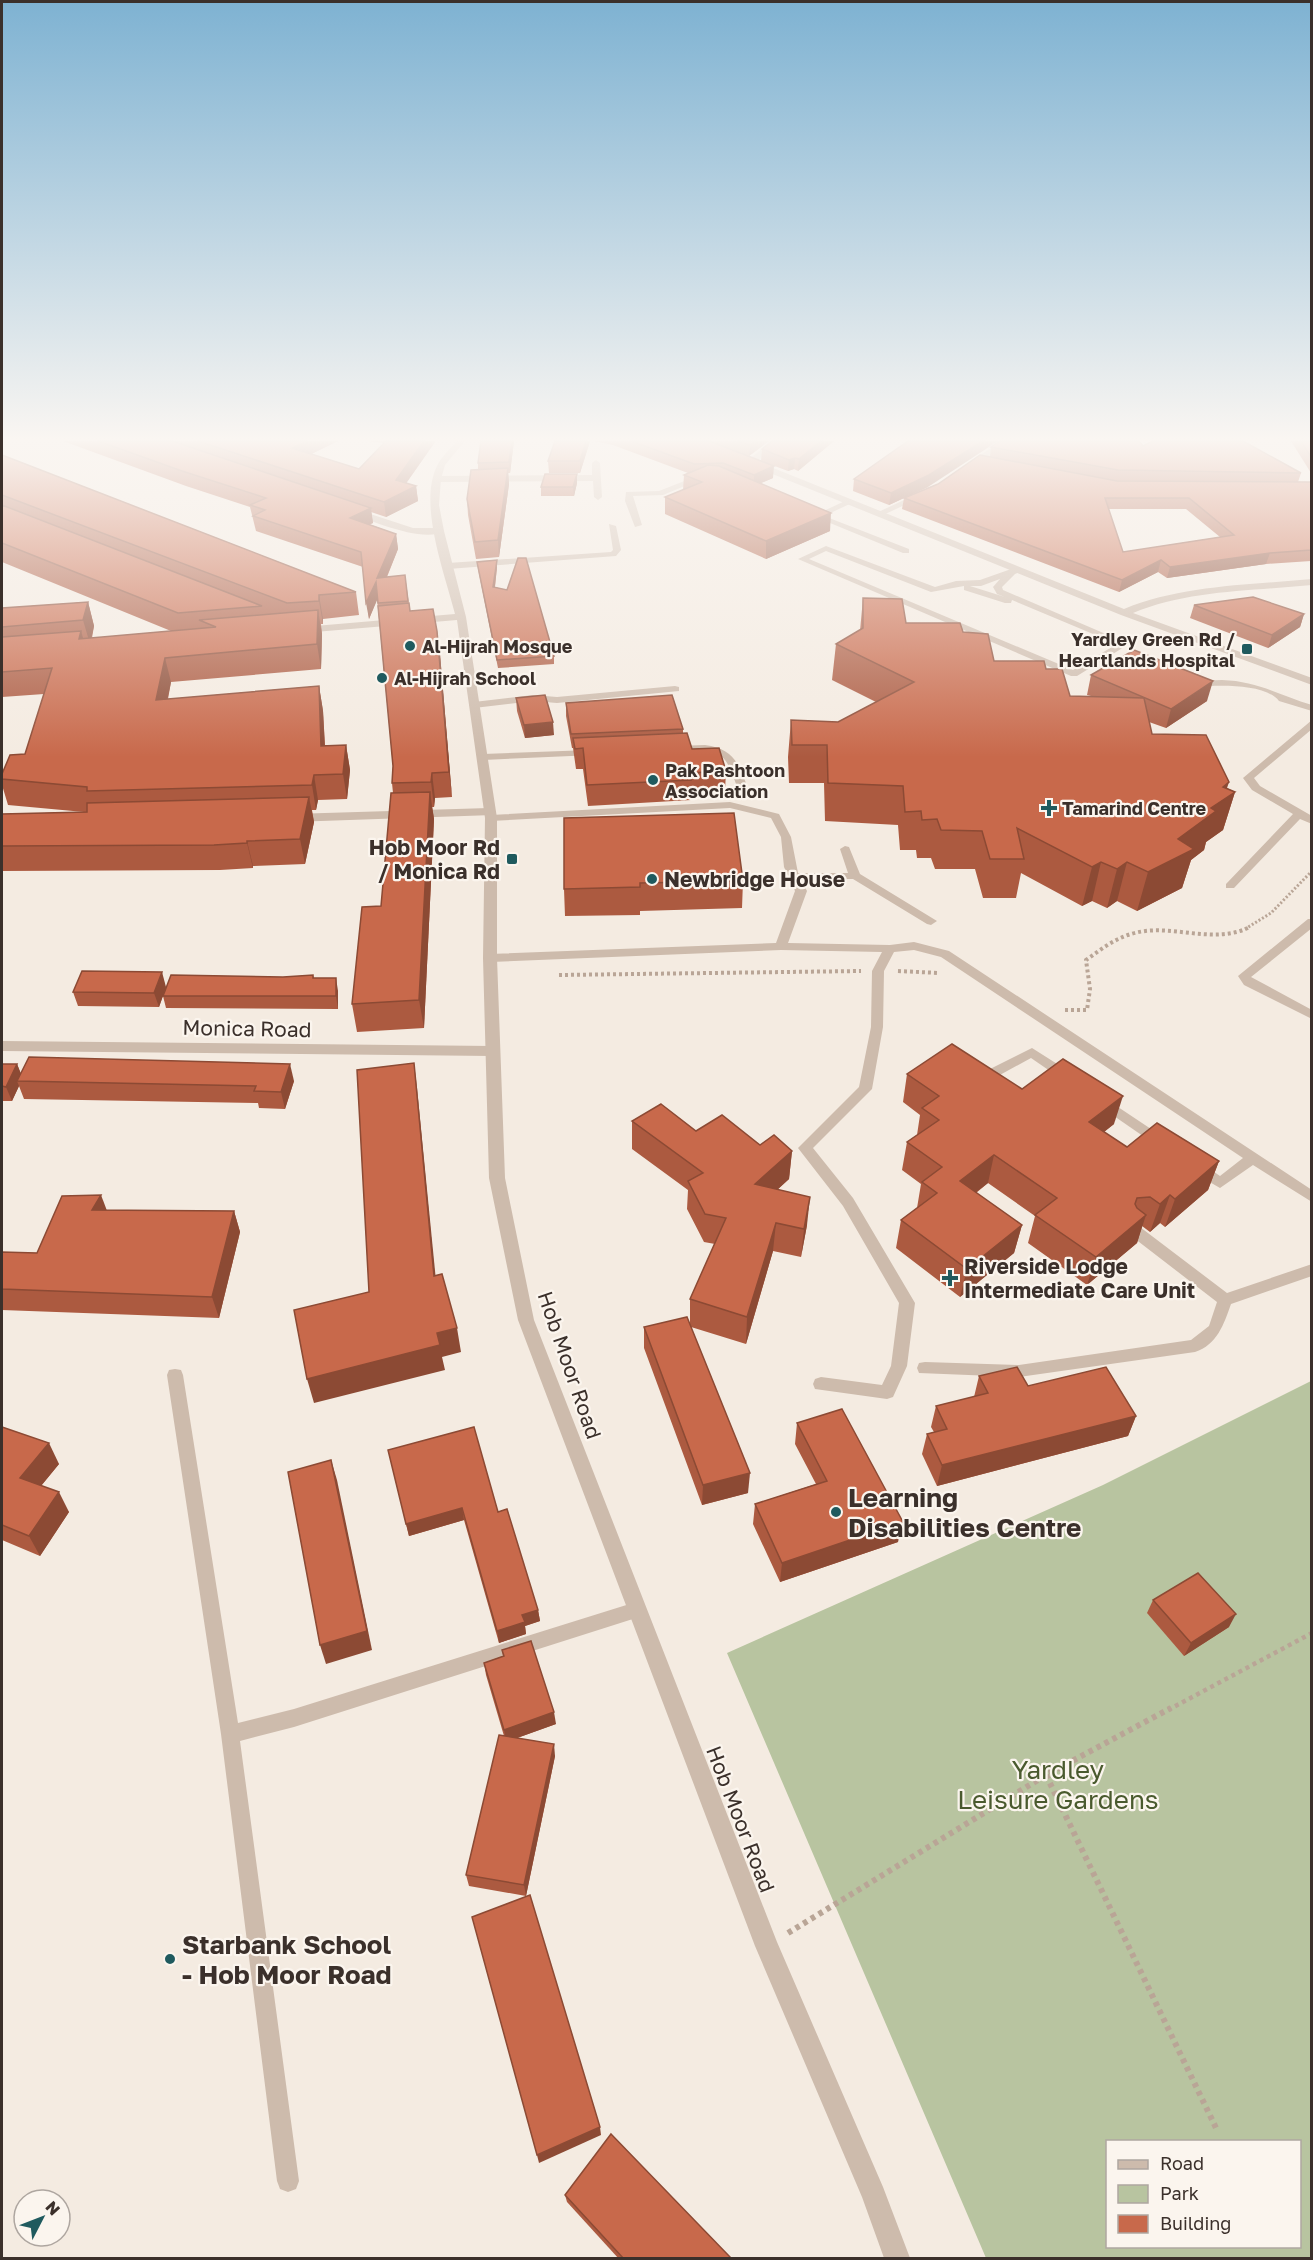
<svg xmlns="http://www.w3.org/2000/svg" width="1313" height="2260" viewBox="0 0 1313 2260" font-family="'Golos Text',sans-serif">
<style>
.green{fill:#b8c4a0;fill-rule:evenodd}
.lines{fill:none;stroke-linecap:round;stroke-linejoin:round}
.path-far3{stroke:#b9a596;stroke-width:3;stroke-dasharray:2 2;stroke-linecap:butt}
.path-far2{stroke:#b9a596;stroke-width:4;stroke-dasharray:3 3;stroke-linecap:butt}
.path-far1{stroke:#b9a596;stroke-width:4.5;stroke-dasharray:4 4;stroke-linecap:butt}
.path{stroke:#b9a596;stroke-width:6;stroke-dasharray:4.5 4.5;stroke-linecap:butt}
.service{fill:#cdbbac;fill-rule:evenodd}
.minor{fill:#cdbbac;fill-rule:evenodd}
.tertiary{fill:#cdbbac;fill-rule:evenodd}
.wall{fill:#ac5a40;fill-rule:evenodd}
.shaded-wall{fill:#8c4a34}
.building{fill:#c8694b;stroke:#8c4a34;stroke-width:1.5;fill-rule:evenodd}
.poi-dot{fill:#1f5a5e;stroke:#fbf5ee;stroke-width:2}
.labels{text-anchor:middle;dominant-baseline:central;stroke-width:4.5;stroke-linejoin:round;paint-order:stroke}
.far-poi-label{font-size:18px;font-weight:bold;fill:#3b302b;stroke:#fbf5ee;text-anchor:start}
.poi-label{font-size:21px;font-weight:bold;fill:#3b302b;stroke:#fbf5ee;text-anchor:start}
.street-label{font-size:21px;fill:#3b302b;stroke:#fbf5ee}
.near-poi-label{font-size:26px;font-weight:bold;fill:#3b302b;stroke:#fbf5ee;text-anchor:start}
.near-park-label{font-size:26px;fill:#4a5a2e;stroke:#fbf5ee}
</style>
<rect width="100%" height="100%" fill="#f4ebe1"/>
<path class="green" d="M1311,1381V2258H986L727,1653L1103,1485ZM1108,2142H1300V2246H1108Z"/>
<g class="lines">
<polyline class="path-far3" points="1245,929 1271,913 1312,871"/>
<g class="path-far2">
<polyline points="898,971 939,973"/>
<polyline points="559,975 861,971"/>
<path d="M1065,1010H1087L1090,989L1086,960C1100,950 1114,939 1131,934C1169,922 1210,945 1248,928"/>
</g>
<polyline class="path-far1" points="1168,1710 1312,1633"/>
<g class="path">
<polyline points="1046,1775 1217,2130"/>
<polyline points="788,1933 1046,1775 1171,1708"/>
</g>
<g class="service">
<polygon points="697,476 704,478 663,495 633,496 642,525 635,527 625,501 626,492 659,491"/>
<polygon points="847,500 854,502 824,516 909,549 909,553 903,553 813,516"/>
<polygon points="609,524 616,526 621,550 616,556 448,569 444,566 448,563 611,552 613,550"/>
<path d="M826,546L935,587L956,581L980,580L1014,568H1020V572L1015,574L1002,587L1003,590L1129,644L1077,676H1071L798,559ZM826,551L931,592L964,586V590L1005,603H1011L1012,600L1117,644L1073,670L809,559ZM1000,579L993,587L997,594L1005,597L970,586H981Z"/>
<path d="M1222,680C1257,681 1279,695 1312,705V711L1279,701C1265,683 1217,685 1196,687L1191,684L1196,681Z"/>
<polygon points="1312,720 1312,729 1254,778 1260,786 1312,816 1312,824 1300,819 1234,888 1226,888 1226,884 1293,814 1252,790 1243,778"/>
<path d="M705,745C736,749 740,767 750,794L749,796H741C735,785 733,770 725,760C711,742 685,760 670,749L675,746Z"/>
<polygon points="590,750 594,751 594,755 483,760 478,757 483,754"/>
<polygon points="730,802 779,814 791,837 798,873 848,873 840,849 845,846 849,847 860,874 937,921 931,925 927,924 853,879 801,879 807,891 788,943 890,945 914,942 949,951 1312,1190 1312,1202 1253,1165 1220,1188 1194,1173 1192,1169 1194,1165 1204,1165 1220,1176 1243,1158 941,957 914,950 894,952 884,971 883,1027 872,1089 813,1148 853,1198 915,1303 907,1366 893,1397 887,1399 815,1389 813,1384 815,1379 821,1377 882,1385 891,1366 899,1303 843,1206 798,1148 859,1087 871,1027 872,971 882,952 781,950 490,962 484,958 490,954 776,943 795,891 784,867 781,837 771,818 730,808 491,821 486,818 491,815"/>
<polygon points="1308,919 1312,919 1312,928 1251,977 1312,1010 1312,1019 1244,985 1238,976"/>
<polygon points="1032,1048 1073,1074 1075,1077 1073,1080 1063,1080 1031,1058 998,1076 993,1077 987,1073 988,1070"/>
<polygon points="1103,1097 1166,1139 1168,1142 1166,1145 1156,1145 1098,1105 1096,1102"/>
<path d="M1135,1226L1140,1227L1227,1293L1312,1264V1276L1231,1304C1224,1324 1217,1345 1195,1352L1019,1377L919,1373L917,1368L919,1363L925,1362L1019,1365L1191,1340L1209,1326L1217,1302L1130,1235L1128,1231L1130,1227Z"/>
<polygon points="175,1369 181,1370 183,1375 238,1723 294,1709 636,1602 642,1604 645,1610 642,1616 636,1618 294,1727 240,1741 299,2181 296,2189 288,2192 280,2189 277,2181 221,1734 167,1375 169,1370"/>
</g>
<g class="minor">
<polygon points="772,441 781,441 754,464 748,464 748,460"/>
<polygon points="1001,441 1010,441 972,469 966,469 966,465"/>
<polygon points="596,460 600,463 602,497 598,500 594,497 593,481 437,482 433,479 437,476 592,475 592,463"/>
<polygon points="917,494 924,496 881,516 874,514"/>
<path d="M352,508L413,528H439L444,531C424,544 370,520 349,513V509Z"/>
<polygon points="675,686 679,687 679,691 557,703 533,701 474,708 469,705 474,702 533,695 557,697"/>
<polygon points="489,808 493,809 493,815 292,822 286,818 292,814"/>
<polygon points="2,1041 492,1046 499,1051 492,1056 2,1051"/>
</g>
<g class="tertiary">
<path d="M457,441H465L445,465L441,479L439,505L444,531L466,617L497,818V958L505,1178L534,1320L777,1942L883,2187L910,2258H884L862,2197L755,1946L518,1320L489,1178L483,958L485,818L457,620L303,633L298,630L303,627L455,614C445,574 418,505 437,466C441,457 451,448 457,441Z"/>
<path d="M756,461L1124,609C1182,585 1249,585 1312,579V585C1253,591 1188,590 1133,613L1312,678V685L1121,615L753,466L752,464Z"/>
</g>
</g>
<g class="wall">
<polygon points="63,441 338,441 311,454 359,469 384,443 368,441 435,441 435,442 406,483 416,486 418,501 386,517 371,512 373,523 369,524 396,534 398,549 387,577 405,575 410,611 437,631 440,654 452,797 435,798 434,807 432,807 434,819 424,1028 357,1032 352,1004 381,906 393,793 392,783 393,766 377,599 369,619 363,567 256,531 250,507 186,486"/>
<polygon points="514,441 510,473 508,473 509,484 499,557 476,559 468,515 467,499 478,469 478,463"/>
<polygon points="590,441 580,473 549,473 548,461"/>
<polygon points="594,441 769,441 749,456 737,452 773,478 761,483 830,531 766,559 665,514 665,497 683,490 684,475 688,473 613,445"/>
<polygon points="772,441 834,441 798,471 794,469 788,471 761,461 762,449"/>
<polygon points="1291,441 1311,441 1311,473"/>
<path d="M1143,446L1301,473L1298,482H1311V561L1266,564L1167,578L1158,572L1119,592L902,509L904,498L889,505L853,491L854,479L928,487L906,497L938,484L990,457L991,447ZM1108,509H1186L1220,537L1123,552Z"/>
<polygon points="2,455 356,592 359,615 323,619 323,624 321,624 322,634 321,669 171,682 168,699 319,686 323,711 325,745 346,745 350,770 347,799 318,800 316,810 312,810 314,822 305,864 253,866 253,868 220,870 2,871 2,814 84,812 8,805 2,785 2,774 25,754 44,694 2,697 2,608 88,602 94,626 92,638 171,631 2,562"/>
<polygon points="577,483 574,496 541,496 541,487"/>
<polygon points="477,562 497,567 495,587 507,590 554,656 554,664 498,668 478,569"/>
<polygon points="863,598 906,623 963,632 994,661 1046,669 1070,696 1091,696 1087,695 1091,675 1207,701 1166,728 1149,722 1152,734 1227,788 1235,792 1223,830 1206,842 1204,850 1191,860 1182,888 1137,911 1117,901 1107,908 1092,901 1082,906 1021,873 1016,898 983,898 975,869 935,869 931,858 917,858 916,850 900,850 898,825 825,821 824,783 789,783 788,757 791,720 838,722 876,702 832,680 836,644 860,631"/>
<polygon points="1194,605 1304,614 1300,627 1268,648 1190,618"/>
<polygon points="516,698 554,735 525,738 517,711"/>
<polygon points="566,703 683,729 683,733 692,749 726,771 725,791 691,793 691,800 588,806 583,769 576,769 573,748 572,748 566,716"/>
<polygon points="564,818 743,881 742,908 640,911 640,915 565,916 564,889"/>
<polygon points="313,975 314,978 338,991 338,1009 166,1008 163,996 159,1007 78,1006 73,992 166,987"/>
<polygon points="2,1064 17,1064 21,1074 294,1081 285,1109 259,1108 258,1103 24,1099 19,1086 12,1101 2,1101"/>
<polygon points="907,1074 1022,1089 1114,1124 1104,1132 1127,1147 1219,1161 1208,1190 1165,1227 1160,1223 1150,1232 1142,1226 1137,1243 1087,1285 1028,1243 1035,1216 988,1183 976,1193 1022,1225 1014,1253 960,1297 896,1248 901,1220 917,1208 921,1184 902,1170 907,1142 917,1135 920,1115 903,1102"/>
<polygon points="632,1121 696,1131 792,1151 789,1179 778,1189 807,1225 801,1257 773,1251 746,1344 691,1327 748,1493 702,1505 644,1348 644,1327 690,1323 690,1299 715,1244 704,1242 687,1209 688,1190 632,1149"/>
<polygon points="107,1210 234,1211 240,1232 219,1318 2,1310 2,1252 37,1253"/>
<polygon points="979,1376 1028,1386 1136,1416 1128,1436 937,1486 922,1454 927,1434 934,1432 931,1427 936,1406 974,1397"/>
<polygon points="797,1423 898,1542 780,1582 753,1524 755,1504 816,1484 795,1444"/>
<polygon points="2,1427 59,1464 41,1486 69,1512 40,1556 2,1540"/>
<polygon points="388,1450 498,1512 538,1610 540,1621 525,1626 526,1634 499,1643 464,1520 409,1536"/>
<polygon points="1153,1600 1229,1627 1184,1656 1147,1613"/>
<polygon points="502,1650 556,1724 517,1738 555,1756 526,1896 469,1886 466,1875 504,1736 486,1675 484,1663 503,1656"/>
<polygon points="565,2195 731,2258 619,2259 567,2202"/>
</g>
<g class="shaded-wall">
<polygon points="307,441 338,441 295,462 292,448"/>
<polygon points="424,441 435,441 435,442 398,495 396,480"/>
<polygon points="512,441 514,441 510,473 509,462"/>
<polygon points="586,441 590,441 580,473 580,461"/>
<polygon points="755,441 769,441 749,456 750,445"/>
<polygon points="821,441 834,441 798,471 799,459"/>
<polygon points="983,441 998,441 928,487 889,505 891,493"/>
<polygon points="795,458 794,469 788,471 789,460"/>
<polygon points="774,466 773,478 754,486 754,475"/>
<polygon points="508,468 509,484 499,557 498,540"/>
<polygon points="577,474 577,483 574,496 573,487"/>
<polygon points="416,486 418,501 386,517 384,502"/>
<polygon points="371,508 373,523 352,533 350,518"/>
<polygon points="831,513 830,531 766,559 766,541"/>
<polygon points="396,534 398,549 380,593 377,578"/>
<polygon points="1270,553 1266,564 1167,578 1170,567"/>
<polygon points="497,560 497,567 494,594 493,587"/>
<polygon points="1161,560 1158,572 1119,592 1122,580"/>
<polygon points="376,582 378,598 369,619 366,603"/>
<polygon points="319,595 323,619 323,624 319,601"/>
<polygon points="88,602 94,626 90,644 83,620"/>
<polygon points="318,610 322,634 321,669 317,644"/>
<polygon points="1304,614 1300,627 1268,648 1272,635"/>
<polygon points="81,631 88,655 79,639"/>
<polygon points="437,631 440,654 452,797 449,772"/>
<polygon points="165,658 171,682 162,725 156,700"/>
<polygon points="1213,681 1207,701 1166,728 1171,709"/>
<polygon points="319,686 323,711 326,771 321,746"/>
<polygon points="553,722 554,735 525,738 524,725"/>
<polygon points="346,745 350,770 347,799 343,774"/>
<polygon points="432,773 435,798 434,807 431,782"/>
<polygon points="314,775 318,800 316,810 312,785"/>
<polygon points="1229,782 1223,800 1235,792 1223,830 1206,842 1204,850 1191,860 1182,888 1137,911 1148,872 1178,839 1211,808 1223,787"/>
<polygon points="430,792 434,819 424,1028 419,1000"/>
<polygon points="309,797 314,822 305,864 300,839"/>
<polygon points="247,841 253,866 253,868 247,843"/>
<polygon points="1101,862 1092,901 1082,906 1092,867"/>
<polygon points="1127,862 1117,901 1107,908 1117,869"/>
<polygon points="162,972 166,987 159,1007 154,993"/>
<polygon points="336,978 338,991 338,1009 336,996"/>
<polygon points="414,1063 417,1088 438,1301 434,1276"/>
<polygon points="17,1064 23,1079 17,1081 19,1086 12,1101 6,1087"/>
<polygon points="290,1064 294,1081 285,1109 281,1092"/>
<polygon points="1123,1096 1114,1124 1081,1150 1089,1122"/>
<polygon points="792,1151 789,1179 753,1212 755,1184"/>
<polygon points="994,1155 988,1183 954,1209 960,1181"/>
<polygon points="1219,1161 1208,1190 1165,1227 1175,1199"/>
<polygon points="101,1195 109,1216 92,1210"/>
<polygon points="1170,1195 1160,1223 1150,1232 1160,1204"/>
<polygon points="810,1197 807,1225 801,1257 804,1229"/>
<polygon points="234,1211 240,1232 219,1318 212,1297"/>
<polygon points="1146,1215 1137,1243 1087,1285 1096,1257"/>
<polygon points="776,1223 773,1251 746,1344 747,1317"/>
<polygon points="1022,1225 1014,1253 960,1297 967,1269"/>
<polygon points="457,1328 461,1352 442,1357 445,1370 314,1403 307,1379 437,1333"/>
<polygon points="1136,1416 1128,1436 937,1486 942,1465"/>
<polygon points="49,1443 59,1464 31,1498 20,1478"/>
<polygon points="331,1460 337,1480 372,1650 326,1664 320,1645"/>
<polygon points="750,1473 748,1493 702,1505 703,1485"/>
<polygon points="59,1492 69,1512 40,1556 29,1536"/>
<polygon points="462,1508 464,1520 409,1536 406,1524"/>
<polygon points="903,1522 898,1542 780,1582 782,1563"/>
<polygon points="538,1610 540,1621 525,1626 526,1634 499,1643 497,1631 522,1615"/>
<polygon points="1236,1614 1229,1627 1184,1656 1191,1643"/>
<polygon points="554,1712 556,1724 506,1742 504,1730"/>
<polygon points="554,1744 555,1756 526,1896 524,1885"/>
<polygon points="600,2127 601,2135 539,2163 537,2155"/>
</g>
<g class="building">
<polygon points="98,441 172,441 371,508 350,518 396,534 377,578 405,575 408,601 378,603 376,582 366,603 361,552 253,516 265,510 250,505 266,498 182,471"/>
<polygon points="198,441 307,441 292,448 359,469 386,441 424,441 396,480 416,486 384,502"/>
<polygon points="481,441 512,441 509,462 478,463"/>
<polygon points="555,441 586,441 580,461 548,461"/>
<polygon points="631,441 709,441 774,466 754,475 723,463 694,464"/>
<polygon points="738,441 755,441 750,445"/>
<polygon points="772,441 821,441 799,459 795,458 789,460 762,449"/>
<polygon points="908,441 983,441 929,475 891,493 854,479"/>
<polygon points="1000,441 1139,441 1143,446 1153,441 1243,441 1301,473 1118,470 991,447"/>
<polygon points="1301,441 1311,441 1311,457"/>
<polygon points="2,455 356,592 319,595 319,601 287,603 2,495"/>
<path d="M980,455L1117,481L1311,482V550L1270,553L1170,567L1161,560L1122,580L904,498L938,484ZM1105,498H1189L1234,535L1123,552Z"/>
<polygon points="708,465 719,466 831,513 766,541 665,497 702,482 684,475"/>
<polygon points="508,468 498,540 475,542 467,499 471,470"/>
<polygon points="545,474 577,474 573,487 541,487"/>
<polygon points="2,505 262,606 178,613 2,543"/>
<polygon points="518,558 526,558 554,656 497,660 477,562 497,560 493,587 507,590"/>
<polygon points="1253,597 1304,614 1272,635 1194,605"/>
<polygon points="863,598 902,599 906,623 960,623 963,632 988,634 994,661 1044,661 1046,669 1062,669 1070,696 1144,698 1152,734 1206,735 1229,782 1223,787 1235,792 1211,808 1216,811 1178,839 1194,849 1148,872 1127,862 1117,869 1101,862 1092,867 1017,828 1024,859 990,859 982,831 941,830 937,819 922,820 921,811 905,812 903,786 828,783 827,745 792,745 791,720 838,722 914,682 836,644 863,628"/>
<polygon points="88,602 83,620 2,627 2,608"/>
<polygon points="409,603 410,611 433,609 437,631 449,772 432,773 431,782 392,783 393,766 378,606"/>
<polygon points="318,610 317,644 165,658 156,700 319,686 321,746 346,745 343,774 314,775 312,785 87,791 87,787 2,779 2,774 10,755 25,754 52,668 2,672 2,637 81,631 79,639 216,627 199,620"/>
<polygon points="1134,650 1213,681 1171,709 1091,675"/>
<polygon points="545,695 553,722 524,725 516,698"/>
<polygon points="672,695 683,729 571,734 566,703"/>
<polygon points="687,733 692,749 719,748 726,771 689,773 691,780 587,785 583,748 575,749 573,738"/>
<polygon points="430,792 419,1000 352,1004 362,907 381,906 391,793"/>
<polygon points="309,797 300,839 247,841 247,843 214,845 2,846 2,814 87,812 87,803"/>
<polygon points="734,813 743,881 640,883 640,887 564,889 564,818"/>
<polygon points="82,971 162,972 154,993 73,992"/>
<polygon points="171,975 283,977 313,975 313,978 336,978 336,996 163,996"/>
<polygon points="952,1044 1022,1089 1063,1059 1123,1096 1089,1122 1127,1147 1157,1123 1219,1161 1175,1199 1170,1195 1160,1204 1150,1197 1137,1198 1135,1204 1137,1208 1146,1215 1096,1257 1035,1215 1057,1198 994,1155 960,1181 1022,1225 967,1269 901,1220 937,1193 922,1182 942,1167 907,1142 939,1120 922,1108 939,1096 907,1074"/>
<polygon points="29,1057 290,1064 281,1092 254,1091 256,1086 17,1081"/>
<polygon points="414,1063 434,1276 442,1274 457,1328 437,1333 440,1345 307,1379 294,1310 369,1292 357,1070"/>
<polygon points="2,1064 17,1064 6,1087 2,1086"/>
<polygon points="661,1104 696,1131 722,1115 760,1145 774,1135 792,1151 755,1184 810,1197 804,1229 776,1223 747,1317 690,1299 726,1218 705,1214 688,1181 703,1173 632,1121"/>
<polygon points="101,1195 92,1210 234,1211 212,1297 2,1289 2,1252 37,1253 62,1196"/>
<polygon points="687,1317 750,1473 703,1485 644,1327"/>
<polygon points="1017,1367 1028,1386 1106,1367 1136,1416 942,1465 927,1434 947,1429 936,1406 988,1393 979,1376"/>
<polygon points="842,1409 903,1522 782,1563 755,1504 827,1481 797,1423"/>
<polygon points="2,1427 49,1443 20,1478 59,1492 29,1536 2,1525"/>
<polygon points="474,1427 498,1512 507,1509 538,1610 522,1615 525,1622 497,1631 462,1508 406,1524 388,1450"/>
<polygon points="331,1460 367,1631 320,1645 288,1472"/>
<polygon points="1198,1573 1236,1614 1191,1643 1153,1600"/>
<polygon points="531,1641 554,1712 504,1730 484,1663 504,1656 502,1650"/>
<polygon points="499,1735 554,1744 524,1885 466,1875"/>
<polygon points="530,1895 600,2127 537,2155 472,1917"/>
<polygon points="611,2134 731,2258 731,2259 624,2259 565,2195"/>
</g>
<linearGradient id="sky" x2="0" y2="1"><stop stop-color="#7eb2d2"/><stop offset="0.58" stop-color="#faf6f2"/><stop offset="1" stop-color="#faf6f2" stop-opacity="0"/></linearGradient>
<rect width="1313" height="757" fill="url(#sky)"/>
<g class="poi-dot">
<circle cx="410" cy="646" r="6"/>
<rect x="1241" y="643" width="12" height="12" rx="3"/>
<circle cx="382" cy="678" r="6"/>
<circle cx="653" cy="780" r="6"/>
<path d="M1046 799h6v6h6v6h-6v6h-6v-6h-6v-6h6z"/>
<rect x="506" y="853" width="12" height="12" rx="3"/>
<circle cx="652" cy="879" r="6"/>
<path d="M947 1269h6v6h6v6h-6v6h-6v-6h-6v-6h6z"/>
<circle cx="836" cy="1512" r="6"/>
<circle cx="170" cy="1959" r="6"/>
</g>
<g class="labels">
<g class="far-poi-label">
<text x="1235" y="639" text-anchor="end">Yardley Green Rd /<tspan x="1235" dy="21">Heartlands Hospital</tspan></text>
<text x="422" y="646">Al-Hijrah Mosque</text>
<text x="394" y="678">Al-Hijrah School</text>
<text x="665" y="770">Pak Pashtoon<tspan x="665" dy="21">Association</tspan></text>
<text x="1062" y="808">Tamarind Centre</text>
</g>
<g class="poi-label">
<text x="500" y="847" text-anchor="end">Hob Moor Rd<tspan x="500" dy="24">/ Monica Rd</tspan></text>
<text x="664" y="879">Newbridge House</text>
<text x="964" y="1266">Riverside Lodge<tspan x="964" dy="24">Intermediate Care Unit</tspan></text>
</g>
<g class="street-label">
<text transform="translate(247 1028) rotate(1)">Monica Road</text>
<text transform="translate(570 1365) rotate(71)">Hob Moor Road</text>
<text transform="translate(741 1819) rotate(69)">Hob Moor Road</text>
</g>
<g class="near-poi-label">
<text x="848" y="1497">Learning<tspan x="848" dy="30">Disabilities Centre</tspan></text>
<text x="182" y="1944">Starbank School<tspan x="182" dy="30">- Hob Moor Road</tspan></text>
</g>
<g class="near-park-label">
<text x="1058" y="1769">Yardley<tspan x="1058" dy="30">Leisure Gardens</tspan></text>
</g>
</g>
<rect width="1313" height="2260" fill="none" stroke="#3b302b" stroke-width="6"/>
<rect x="1106" y="2140" width="195" height="108" fill="#fbf5ee" stroke="#aea6a0" stroke-width="1.5"/>
<rect x="1118" y="2160" width="30" height="9" fill="#cdbbac" stroke="#aea6a0" stroke-width="1.5"/>
<text x="1160" y="2170" font-size="18" fill="#3b302b">Road</text>
<rect x="1118" y="2185" width="30" height="18" fill="#b8c4a0" stroke="#aea6a0" stroke-width="1.5"/>
<text x="1160" y="2200" font-size="18" fill="#3b302b">Park</text>
<rect x="1118" y="2215" width="30" height="18" fill="#c8694b" stroke="#aea6a0" stroke-width="1.5"/>
<text x="1160" y="2230" font-size="18" fill="#3b302b">Building</text>
<g transform="translate(42 2218) rotate(48)"><circle r="28" fill="#fbf5ee" stroke="#aea6a0" stroke-width="1.5"/>
<path d="M0-4.5L10 22L0 15L-10 22Z" fill="#1f5a5e"/>
<text y="-9" font-size="16" font-weight="bold" text-anchor="middle" fill="#3b302b">N</text>
</g>
</svg>
